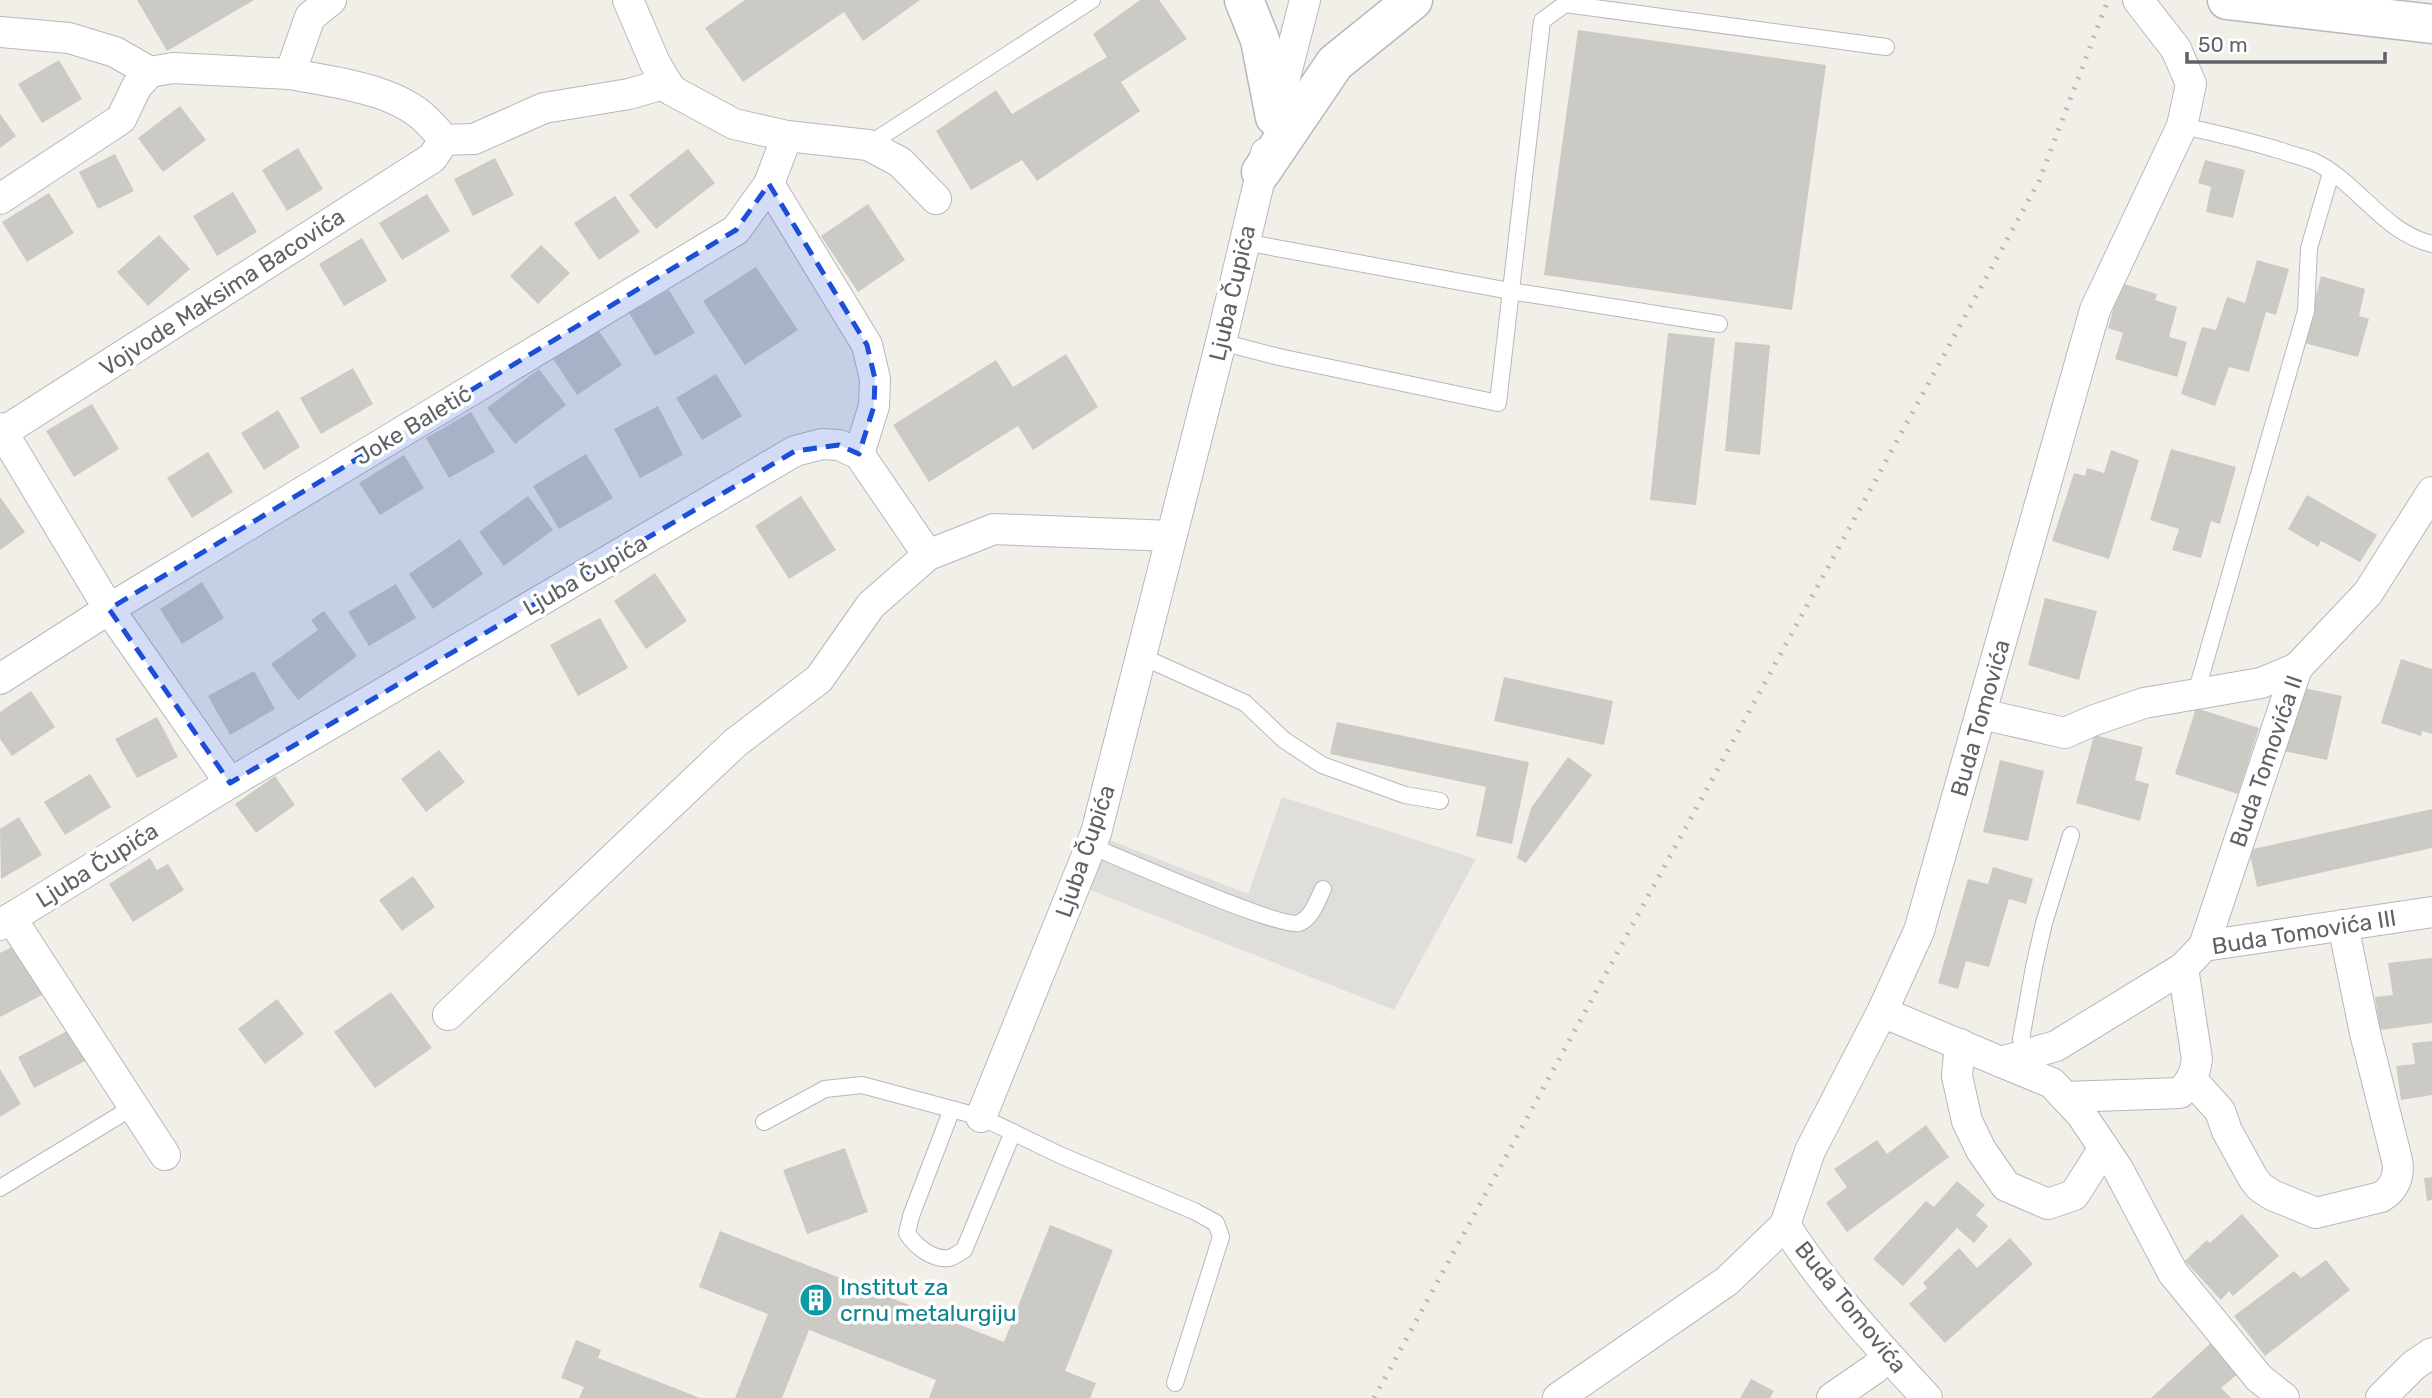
<svg xmlns="http://www.w3.org/2000/svg" width="2432" height="1398" viewBox="0 0 2432 1398" font-family="Rubik,sans-serif">
<style>
.industrial{fill:#e0deda}
.building{fill:#cccac5}
.lines{fill:none;stroke-linecap:round;stroke-linejoin:round}
.service-casing{stroke:#b5b8bc;stroke-width:18}
.minor-casing{stroke:#b5b8bc;stroke-width:32}
.tertiary-casing{stroke:#b5b8bc;stroke-width:41}
.service{stroke:#fff;stroke-width:16}
.minor{stroke:#fff;stroke-width:30}
.tertiary{stroke:#fff;stroke-width:38}
.rail{stroke:#b6b7b8;stroke-width:5;stroke-dasharray:2 9;stroke-linecap:butt}
.marked{fill:#1d4ed8;fill-opacity:0.2;stroke:#1d4ed8;stroke-width:5;stroke-dasharray:14 9;stroke-linejoin:round}
.labels{text-anchor:middle;dominant-baseline:central;stroke-width:7;stroke-linejoin:round;paint-order:stroke}
.street-label{font-size:23px;fill:#5f6368;stroke:#fff}
.culture-label{font-size:23px;fill:#0d838f;stroke:#fff;text-anchor:start}
</style>
<rect width="100%" height="100%" fill="#f1efe8"/>
<polygon class="industrial" points="1282,797 1476,859 1394,1010 1090,890 1107,839 1248,894"/>
<g class="building">
<polygon points="137,0 254,0 167,51"/>
<polygon points="745,0 920,0 863,41 844,12 743,82 705,28"/>
<polygon points="1140,0 1159,0 1187,39 1121,82 1140,111 1037,181 1022,160 971,190 936,131 996,90 1012,114 1107,57 1093,34"/>
<polygon points="1578,30 1826,65 1792,310 1544,275"/>
<polygon points="59,60 82,99 42,123 18,84"/>
<polygon points="180,106 206,140 163,172 138,138"/>
<polygon points="0,114 16,136 0,148"/>
<polygon points="298,148 323,189 287,211 262,170"/>
<polygon points="688,149 715,183 656,229 629,195"/>
<polygon points="115,154 134,191 98,209 79,172"/>
<polygon points="495,158 514,195 473,216 454,179"/>
<polygon points="2205,160 2245,170 2233,218 2206,212 2211,187 2198,183"/>
<polygon points="233,192 257,232 217,256 193,216"/>
<polygon points="49,193 74,233 27,262 2,222"/>
<polygon points="427,194 450,231 402,260 379,223"/>
<polygon points="615,196 640,232 599,260 574,223"/>
<polygon points="868,204 905,260 858,292 821,236"/>
<polygon points="159,235 190,269 148,306 117,272"/>
<polygon points="362,238 387,281 344,306 319,264"/>
<polygon points="541,245 570,273 538,304 510,276"/>
<polygon points="2257,260 2289,269 2276,315 2266,312 2249,372 2229,367 2215,406 2181,394 2202,327 2216,330 2227,297 2245,303"/>
<polygon points="756,267 798,330 745,365 703,301"/>
<polygon points="2321,276 2365,289 2359,316 2369,319 2358,357 2304,343"/>
<polygon points="2121,283 2157,294 2155,300 2177,307 2169,337 2187,342 2177,377 2115,359 2123,333 2108,328"/>
<polygon points="669,290 695,333 655,356 629,313"/>
<polygon points="597,328 622,365 577,395 553,359"/>
<polygon points="1668,333 1715,338 1696,505 1650,500"/>
<polygon points="1735,342 1770,345 1760,455 1725,451"/>
<polygon points="1066,354 1098,407 1033,450 1018,426 929,482 893,425 996,360 1013,387"/>
<polygon points="353,368 373,404 321,434 300,398"/>
<polygon points="539,369 566,405 515,444 487,408"/>
<polygon points="716,374 742,416 702,440 676,398"/>
<polygon points="92,404 119,449 74,477 46,431"/>
<polygon points="658,406 683,455 640,478 614,429"/>
<polygon points="278,410 300,447 264,470 241,433"/>
<polygon points="471,412 495,452 449,478 426,438"/>
<polygon points="2171,449 2236,467 2220,524 2211,521 2201,558 2172,550 2179,529 2150,520"/>
<polygon points="2111,450 2139,460 2109,559 2052,541 2074,473 2085,476 2087,468 2104,473"/>
<polygon points="208,452 233,492 192,518 167,478"/>
<polygon points="586,454 613,498 559,529 533,486"/>
<polygon points="404,455 424,488 380,515 359,483"/>
<polygon points="2307,495 2377,535 2360,562 2321,541 2318,547 2288,529"/>
<polygon points="528,496 553,530 504,566 479,532"/>
<polygon points="801,496 836,550 789,579 755,526"/>
<polygon points="0,497 25,532 0,550"/>
<polygon points="460,539 483,574 433,609 409,574"/>
<polygon points="655,573 687,621 646,649 614,601"/>
<polygon points="202,582 224,618 182,644 160,609"/>
<polygon points="396,584 416,618 369,646 348,612"/>
<polygon points="2045,598 2097,611 2079,680 2028,665"/>
<polygon points="324,611 357,656 298,700 271,664 318,630 311,620"/>
<polygon points="600,618 628,668 578,696 550,645"/>
<polygon points="2401,659 2432,669 2432,734 2422,731 2421,736 2381,723"/>
<polygon points="254,671 275,709 230,735 208,696"/>
<polygon points="1504,677 1613,701 1604,745 1494,721"/>
<polygon points="2299,687 2342,696 2327,760 2284,751"/>
<polygon points="31,691 55,727 12,756 0,739 0,712"/>
<polygon points="2196,708 2259,728 2238,794 2175,774"/>
<polygon points="157,717 178,757 137,778 115,739"/>
<polygon points="1337,722 1529,762 1512,844 1476,836 1486,787 1330,754"/>
<polygon points="2094,735 2143,747 2135,780 2149,784 2140,821 2076,803"/>
<polygon points="439,750 465,782 426,812 401,779"/>
<polygon points="1568,757 1592,775 1526,863 1517,858 1531,808"/>
<polygon points="2000,760 2044,771 2028,841 1983,832"/>
<polygon points="90,774 111,807 65,835 44,802"/>
<polygon points="275,776 295,805 256,833 235,804"/>
<polygon points="2432,809 2432,848 2257,887 2249,850"/>
<polygon points="19,817 42,855 1,879 0,829"/>
<polygon points="150,858 157,870 168,864 184,890 133,922 109,884"/>
<polygon points="1993,867 2033,879 2026,904 2009,899 1989,967 1966,961 1958,989 1938,983 1968,879 1988,884"/>
<polygon points="413,876 435,907 402,931 379,900"/>
<polygon points="16,945 42,995 0,1017 0,953"/>
<polygon points="2432,958 2432,1023 2380,1030 2375,997 2393,995 2388,963"/>
<polygon points="391,992 432,1048 375,1088 334,1032"/>
<polygon points="277,999 304,1034 265,1064 238,1029"/>
<polygon points="71,1029 87,1060 34,1088 18,1057"/>
<polygon points="2432,1041 2432,1095 2401,1100 2396,1066 2415,1064 2412,1043"/>
<polygon points="0,1069 21,1104 0,1117"/>
<polygon points="1926,1125 1949,1157 1847,1232 1826,1203 1847,1187 1834,1169 1877,1140 1887,1154"/>
<polygon points="845,1148 868,1212 807,1234 783,1170"/>
<polygon points="2432,1177 2432,1200 2427,1201 2424,1178"/>
<polygon points="1957,1181 1985,1205 1976,1215 1988,1226 1974,1243 1957,1228 1903,1286 1873,1259 1926,1201 1934,1207"/>
<polygon points="2242,1214 2279,1256 2233,1296 2229,1291 2221,1300 2185,1261 2207,1240 2210,1243"/>
<polygon points="1050,1225 1113,1250 1065,1371 1096,1383 1090,1398 929,1398 936,1380 809,1330 782,1398 735,1398 768,1314 699,1287 720,1231 1004,1342"/>
<polygon points="2010,1238 2033,1264 1945,1343 1909,1304 1927,1288 1923,1283 1959,1248 1977,1268"/>
<polygon points="2326,1260 2350,1290 2265,1356 2234,1316 2294,1271 2301,1278"/>
<polygon points="576,1340 601,1350 598,1358 700,1398 579,1398 584,1387 561,1378"/>
<polygon points="2213,1341 2240,1372 2221,1388 2231,1398 2151,1398"/>
<polygon points="1751,1379 1774,1391 1770,1398 1740,1398"/>
</g>
<g class="lines">
<defs>
<g id="service">
<path d="M2182,126C2216,133 2249,141 2282,151C2292,155 2303,157 2313,161C2358,182 2382,232 2432,244"/>
<polyline points="868,145 1092,0"/>
<polyline points="1244,242 1510,291 1719,324"/>
<polyline points="1221,342 1279,357 1498,403 1542,21 1565,4 1886,47"/>
<polyline points="1143,657 1245,703 1284,740 1322,765 1405,795 1440,801"/>
<polyline points="2196,693 2306,311 2309,248 2331,173"/>
<path d="M1091,846C1120,858 1281,929 1299,923C1312,918 1317,901 1323,889"/>
<polyline points="2026,1054 2021,1039 2034,967 2044,923 2071,835"/>
<path d="M952,1109L911,1216L907,1233C915,1246 932,1260 949,1258C954,1257 960,1252 964,1250L1013,1132"/>
<polyline points="764,1122 825,1089 862,1085 981,1117 1062,1156 1194,1211 1216,1223 1221,1237 1175,1383"/>
<polyline points="0,1188 133,1107"/>
</g>
<g id="minor">
<polyline points="628,0 655,63 671,90 734,124 787,136 868,145 900,162 936,199"/>
<polyline points="0,32 69,38 115,52 150,72"/>
<polyline points="1276,112 1305,0"/>
<polyline points="441,140 474,139 544,108 629,94 667,83"/>
<polyline points="769,184 867,345 875,379 874,406 859,454"/>
<polyline points="0,199 121,119 137,86 150,72 173,68 290,74 310,17 331,0"/>
<polyline points="0,428 109,609 230,783"/>
<path d="M0,434L432,158C436,152 442,146 441,139C440,133 435,129 431,125C401,89 333,82 290,74"/>
<polyline points="0,679 109,609 736,230 769,184 787,136"/>
<polyline points="1981,714 2065,733 2092,721 2144,703 2261,683 2297,668"/>
<polyline points="11,918 165,1155"/>
<polyline points="0,925 230,783 795,451 822,444 839,445 859,454 928,555"/>
<polyline points="2204,946 2297,668 2368,593 2432,492"/>
<polyline points="1882,1012 2001,1062 2056,1046 2183,968 2204,946 2432,912"/>
<polyline points="448,1015 735,743 819,679 871,605 928,555 994,529 1171,536"/>
<polyline points="1960,1044 1957,1076 1967,1121 1981,1150 2006,1186 2048,1204 2074,1195 2104,1148"/>
<polyline points="2001,1062 2052,1083 2081,1114 2118,1169 2173,1273 2259,1378 2284,1398"/>
<path d="M2192,1080L2220,1111L2227,1131L2253,1178L2260,1187L2272,1195L2316,1213L2381,1197C2395,1189 2400,1175 2397,1160L2365,1033L2343,925"/>
<path d="M2065,1097L2180,1093C2191,1082 2195,1074 2197,1059L2183,968"/>
<polyline points="981,1117 1096,833 1221,342 1266,153"/>
<path d="M1785,1225C1825,1288 1877,1344 1927,1398"/>
<polyline points="1558,1398 1727,1281 1785,1225 1810,1151 1882,1012 1919,931 2095,310 2182,126 2191,84 2176,49 2138,0"/>
<polyline points="1832,1398 1874,1369 1888,1356"/>
<polyline points="2381,1398 2414,1365 2432,1353"/>
</g>
<g id="tertiary">
<polyline points="1244,0 1260,40 1275,117"/>
<polyline points="2227,0 2432,24"/>
<polyline points="1261,172 1335,63 1413,0"/>
</g>
</defs>
<use href="#service" class="service-casing"/>
<use href="#minor" class="minor-casing"/>
<use href="#tertiary" class="tertiary-casing"/>
<use href="#service" class="service"/>
<use href="#minor" class="minor"/>
<use href="#tertiary" class="tertiary"/>
<polyline class="rail" points="1374,1398 2039,181 2108,0"/>
</g>
<path class="marked" d="M769,184L867,345L875,379L874,406L859,454L839,445L795,451L230,783L109,609L736,230Z"/>
<defs>
<symbol id="building-disc" viewBox="-11 -11 22 22"><circle r="9.5" fill="#0f9aa8" stroke="#fff"/><path d="M-4-6H4V6H1V3H-1V6H-4ZM-2.5-4.3h1.7v1.8h-1.7ZM.8-4.3h1.7v1.8H.8ZM-2.5-1h1.7V.8h-1.7ZM.8-1h1.7V.8H.8Z" fill="#fff"/></symbol>
</defs>
<g fill-rule="evenodd">
<use href="#building-disc" x="797" y="1281" width="38" height="38"/>
</g>
<g class="labels">
<g class="street-label">
<text transform="translate(222 292) rotate(-33)">Vojvode Maksima Bacovića</text>
<text transform="translate(1232 293) rotate(-77)">Ljuba Čupića</text>
<text transform="translate(413 425) rotate(-31)">Joke Baletić</text>
<text transform="translate(585 575) rotate(-30)">Ljuba Čupića</text>
<text transform="translate(1980 718) rotate(-74)">Buda Tomovića</text>
<text transform="translate(2266 761) rotate(-71)">Buda Tomovića II</text>
<text transform="translate(1085 851) rotate(-71)">Ljuba Čupića</text>
<text transform="translate(97 865) rotate(-32)">Ljuba Čupića</text>
<text transform="translate(2304 932) rotate(-9)">Buda Tomovića III</text>
<text transform="translate(1851 1307) rotate(51)">Buda Tomovića</text>
</g>
<g class="culture-label">
<text x="840" y="1287">Institut za<tspan x="840" dy="26">crnu metalurgiju</tspan></text>
</g>
</g>
<path d="M2187 52v10h198v-10" fill="none" stroke="#5f6368" stroke-width="3.5"/>
<text x="2198" y="52" font-size="21" fill="#5f6368" stroke="#ffffff" stroke-width="5" paint-order="stroke">50 m</text>
</svg>
